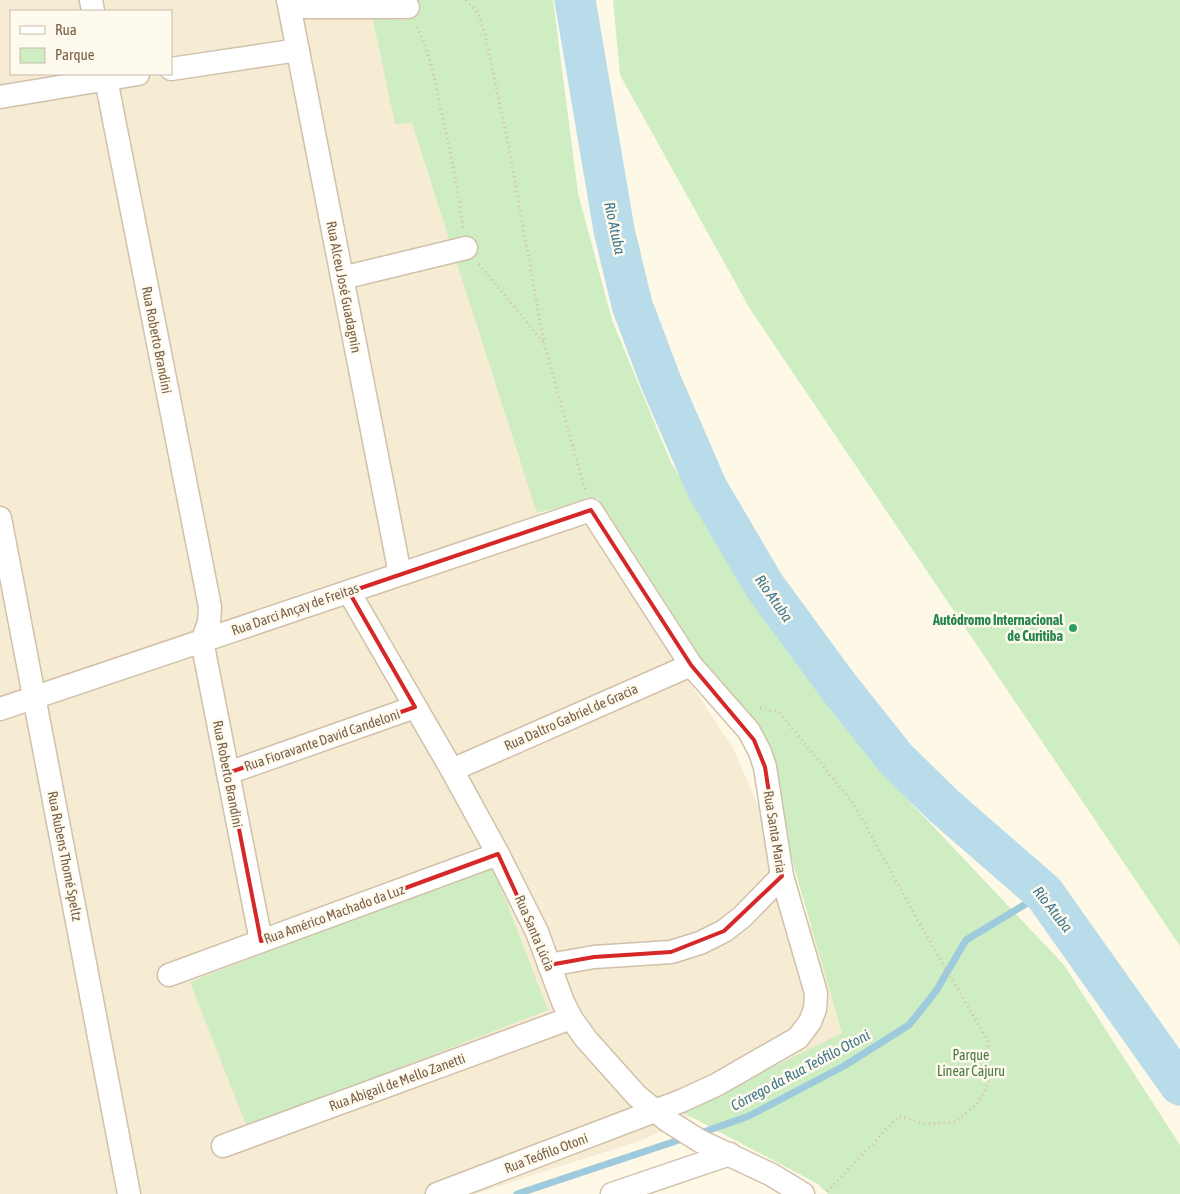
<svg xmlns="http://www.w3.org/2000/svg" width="1180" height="1194" viewBox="0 0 1180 1194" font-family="'Asap Condensed',sans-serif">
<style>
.residential{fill:#f6ebd3;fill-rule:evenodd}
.green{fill:#ceedc2}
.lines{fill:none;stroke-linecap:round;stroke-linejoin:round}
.stream{stroke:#9dcadc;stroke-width:7}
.river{stroke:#b8dcea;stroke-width:41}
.minor-casing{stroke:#d1c0aa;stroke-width:25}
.path{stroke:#dbbd9d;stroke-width:3;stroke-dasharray:1 4;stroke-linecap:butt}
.minor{stroke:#fff;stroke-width:22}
.marked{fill:none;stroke:#d62828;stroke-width:4;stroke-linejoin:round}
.leisure-dot{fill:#2e9e5b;stroke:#fffaee;stroke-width:2}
.labels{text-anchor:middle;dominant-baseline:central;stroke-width:5;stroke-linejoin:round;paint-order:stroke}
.street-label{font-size:14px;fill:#7a6048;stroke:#fffaee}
.leisure-label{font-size:14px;font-weight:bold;fill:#27864d;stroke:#fffaee;text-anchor:end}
.park-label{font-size:14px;fill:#477a3c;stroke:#fffaee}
.water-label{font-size:15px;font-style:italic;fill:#3f778f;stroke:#fffaee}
</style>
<rect width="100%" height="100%" fill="#fef8e6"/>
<path class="residential" d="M0,0H391L537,513L588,527L734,750L858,1034L645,1139L475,1194H0ZM11,11H171V74H11Z"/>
<g class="green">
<polygon points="405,0 553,0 578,193 612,320 671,463 833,713 895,786 1064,965 1180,1145 1180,1194 828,1194 818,1184 682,1112 842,1033 790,853 775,760 767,741 745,710 702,659 598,498 537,513 412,123 395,124 373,19 406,20"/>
<polygon points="613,0 1180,0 1180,946 750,309 620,75"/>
<polygon points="492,865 548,1010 247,1127 190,982"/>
</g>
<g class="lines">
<g class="stream">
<polyline points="698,1134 749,1116 844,1066 909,1025 936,991 966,940 1044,893"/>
<polyline points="517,1194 685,1138"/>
</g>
<polyline class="river" points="575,0 614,230 632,305 661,382 707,488 764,585 838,686 896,759 944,806 1044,893 1180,1085"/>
<defs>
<g id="minor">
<polyline points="91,0 93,11"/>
<polyline points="288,0 400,574"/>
<polyline points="290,7 408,7"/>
<polyline points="171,69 298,50"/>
<polyline points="105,74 210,607 209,623 202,641 261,941"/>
<polyline points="0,97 138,74"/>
<polyline points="342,278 466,248"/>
<polyline points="0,518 129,1194"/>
<polyline points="349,592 452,770 498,854 537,932 563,1002 571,1018 586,1039 637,1096 668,1121 700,1141 772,1175 803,1194"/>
<polyline points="0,709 591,510 691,665 749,731 760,752 765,767 782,876 816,993 815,1009 810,1022 798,1038 716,1085 681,1101 437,1194"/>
<polyline points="452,770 691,665"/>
<polyline points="228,773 415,707"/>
<polyline points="549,965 594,957 671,952 700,943 724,931 742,917 782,876"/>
<polyline points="169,975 498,854"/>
<polyline points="223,1146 571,1018"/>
<polyline points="612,1194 730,1154"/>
</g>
</defs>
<use href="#minor" class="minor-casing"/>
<g class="path">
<polyline points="466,0 478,13 485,34 508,143 544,343 585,490"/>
<path d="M417,27C428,49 433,72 438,96C448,140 457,183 463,228"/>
<polyline points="479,264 543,342"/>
<polyline points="760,708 779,712 853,803 921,926 988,1041 989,1063 988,1084 977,1104 955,1122 926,1124 899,1116 825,1194"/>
</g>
<use href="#minor" class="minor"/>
</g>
<path class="marked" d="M591,510L691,665L754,740L765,767L782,876L724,931L671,952L594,957L549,965L498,854L261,941L228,773L415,707L349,592Z"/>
<circle class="leisure-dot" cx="1073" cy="628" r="5"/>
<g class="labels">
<g class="street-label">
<text transform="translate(344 287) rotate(79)">Rua Alceu José Guadagnin</text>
<text transform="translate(157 340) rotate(79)">Rua Roberto Brandini</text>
<text transform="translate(295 609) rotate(-19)">Rua Darci Ançay de Freitas</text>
<text transform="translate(571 717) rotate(-24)">Rua Daltro Gabriel de Gracia</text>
<text transform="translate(322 740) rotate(-19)">Rua Fioravante David Candeloni</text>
<text transform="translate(228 774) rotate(79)">Rua Roberto Brandini</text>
<text transform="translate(775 832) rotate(81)">Rua Santa Maria</text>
<text transform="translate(65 856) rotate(79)">Rua Rubens Thomé Speltz</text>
<text transform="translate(334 914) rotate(-20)">Rua Américo Machado da Luz</text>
<text transform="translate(535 933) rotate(67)">Rua Santa Lúcia</text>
<text transform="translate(397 1082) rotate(-20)">Rua Abigail de Mello Zanetti</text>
<text transform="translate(546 1153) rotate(-21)">Rua Teófilo Otoni</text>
</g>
<g class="leisure-label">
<text x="1063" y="620">Autódromo Internacional<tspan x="1063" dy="16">de Curitiba</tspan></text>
</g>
<g class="park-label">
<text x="971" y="1055">Parque<tspan x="971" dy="16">Linear Cajuru</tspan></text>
</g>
<g class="water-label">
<text transform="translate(615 228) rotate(78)">Rio Atuba</text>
<text transform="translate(774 598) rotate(55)">Rio Atuba</text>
<text transform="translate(1053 909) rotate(52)">Rio Atuba</text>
<text transform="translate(800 1070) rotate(-28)">Córrego da Rua Teófilo Otoni</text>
</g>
</g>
<rect x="10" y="10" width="162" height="65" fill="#fffaee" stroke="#cabcac"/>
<rect x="20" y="26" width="25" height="8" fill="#ffffff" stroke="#cabcac"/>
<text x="55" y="35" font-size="15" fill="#7a6048">Rua</text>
<rect x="20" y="48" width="25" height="15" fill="#ceedc2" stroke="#cabcac"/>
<text x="55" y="60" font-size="15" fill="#7a6048">Parque</text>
</svg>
